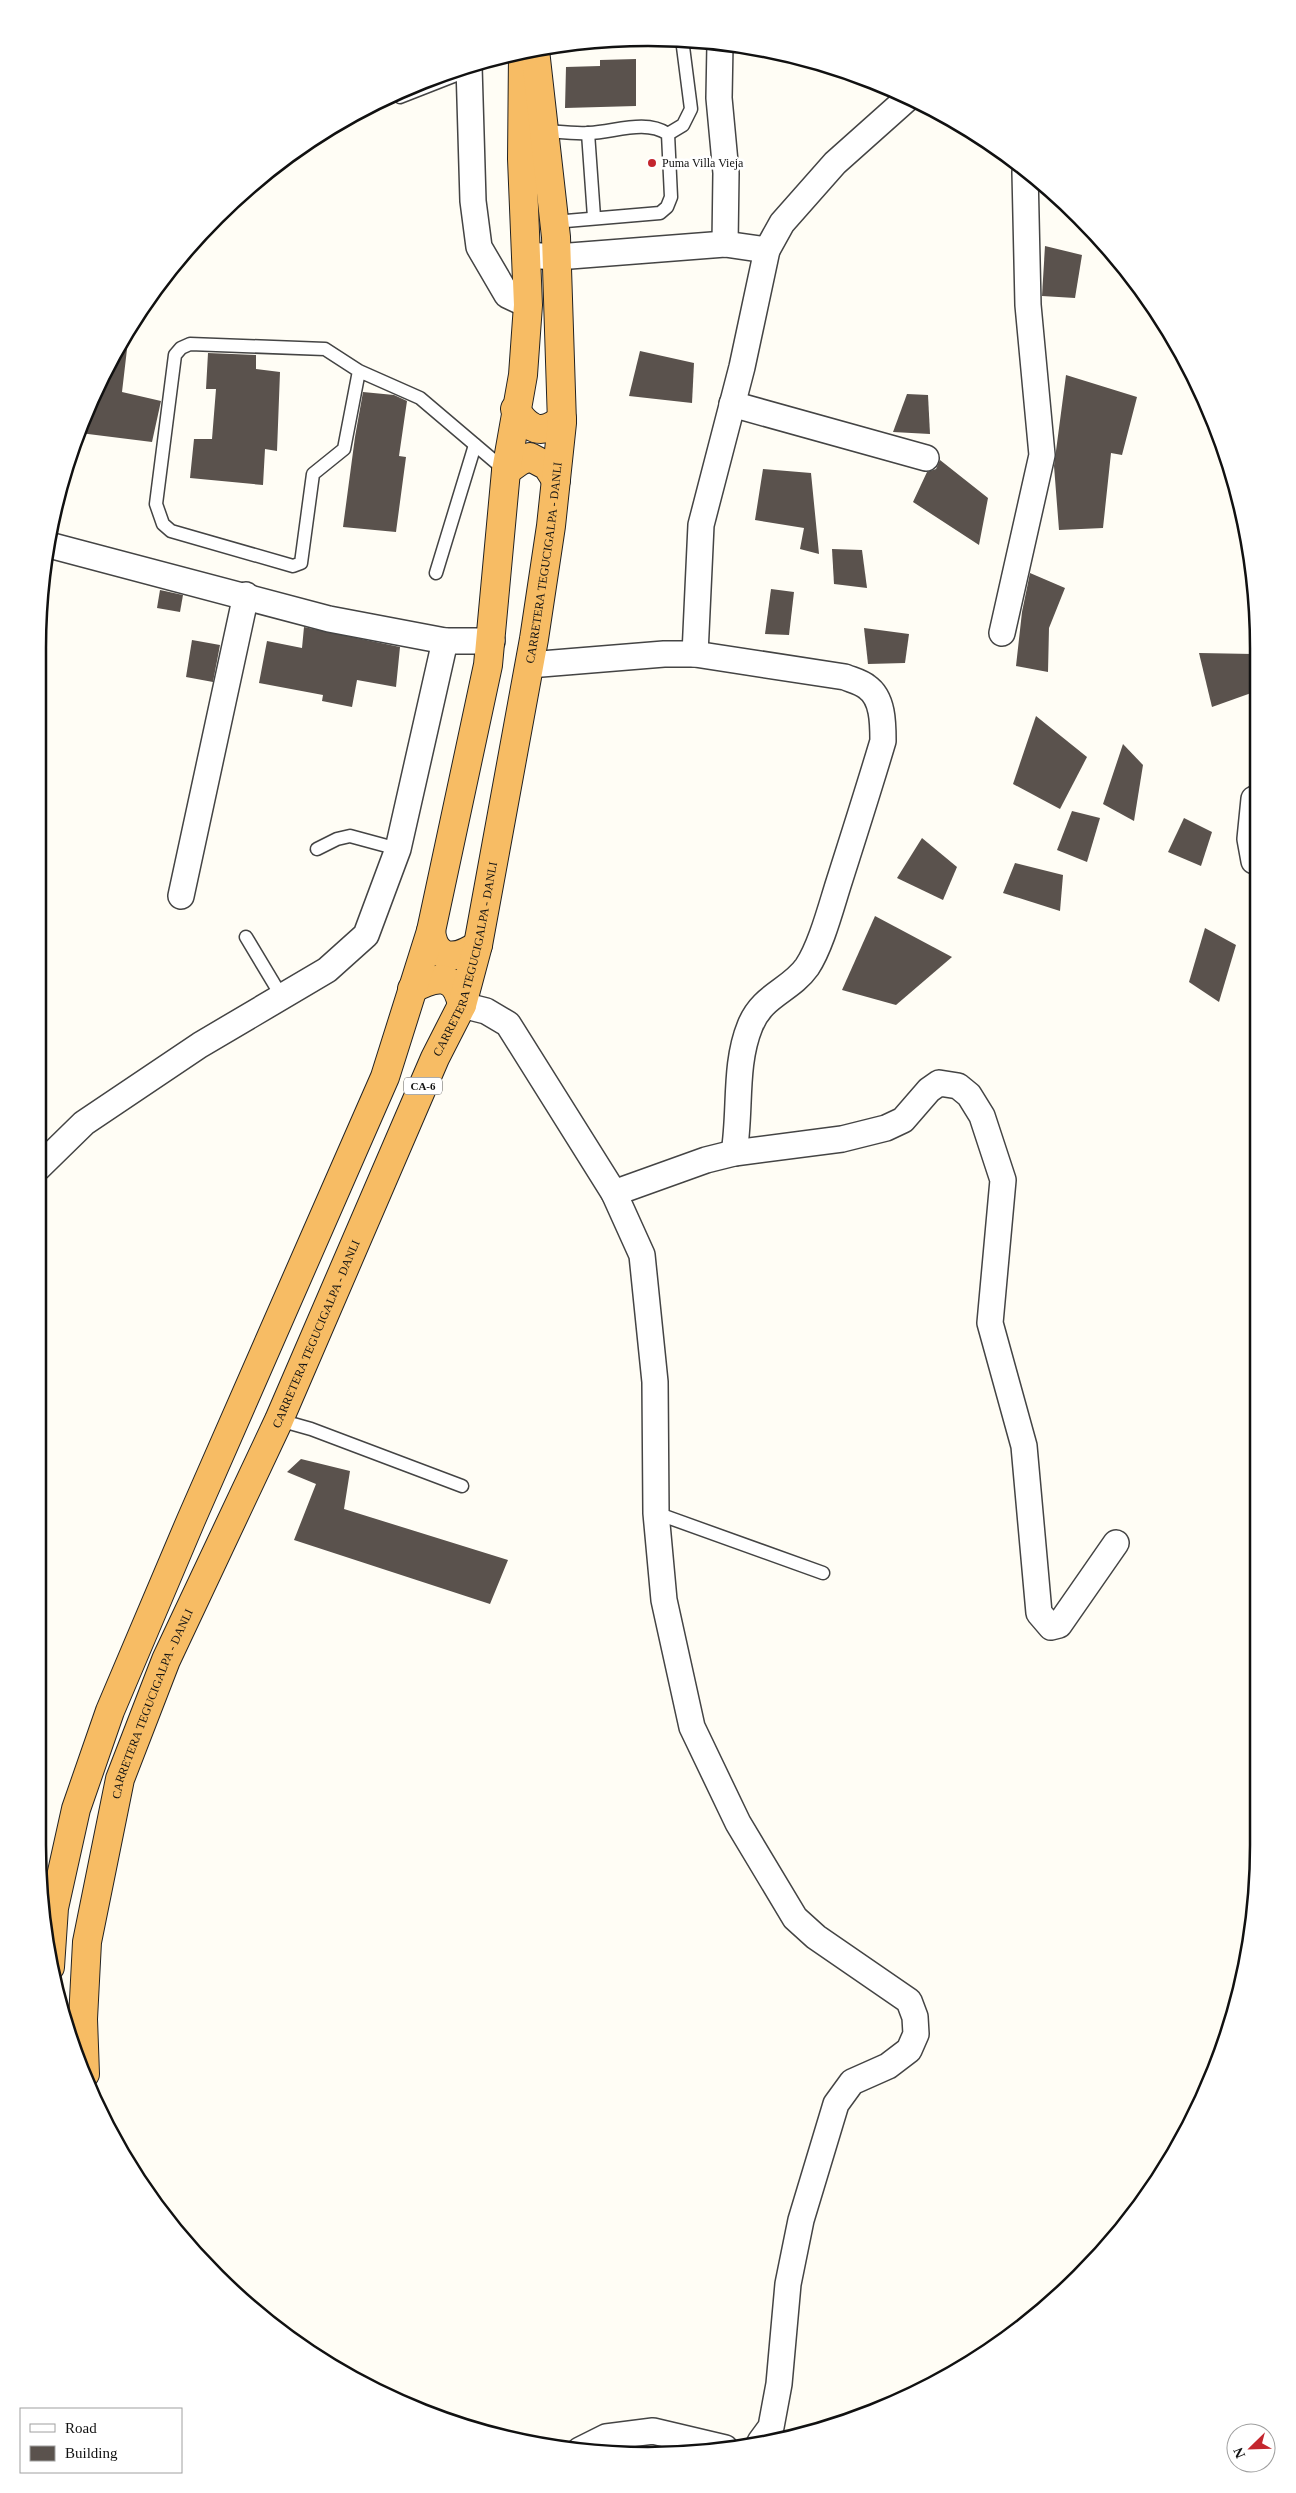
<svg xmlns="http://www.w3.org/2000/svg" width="1296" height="2493" viewBox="0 0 1296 2493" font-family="'Times New Roman',serif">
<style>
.building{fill:#5a524d}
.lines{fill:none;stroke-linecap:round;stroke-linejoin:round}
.service-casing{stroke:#444;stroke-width:15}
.minor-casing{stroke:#444;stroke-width:28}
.trunk-casing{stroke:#222;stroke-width:30}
.service{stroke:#fff;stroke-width:12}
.minor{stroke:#fff;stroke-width:25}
.trunk{stroke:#f7bc64;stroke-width:28}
.poi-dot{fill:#c4262e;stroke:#fff;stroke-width:2}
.labels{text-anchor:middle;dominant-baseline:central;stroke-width:5;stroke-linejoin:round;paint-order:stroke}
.shield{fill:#fff;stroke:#585858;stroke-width:1}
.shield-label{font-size:11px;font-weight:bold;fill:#111}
.poi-label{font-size:12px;fill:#111;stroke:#fff;text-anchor:start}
.street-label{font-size:12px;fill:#111;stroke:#fff}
.rim{fill:none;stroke:#111;stroke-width:2.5}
</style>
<rect width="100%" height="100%" fill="#fffdf5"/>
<g class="building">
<polygon points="636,59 636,106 565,108 566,67 600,66 600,60"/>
<polygon points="1045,246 1082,255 1075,298 1042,296"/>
<polygon points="129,332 122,392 161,401 152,442 80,433 101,378"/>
<polygon points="640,351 694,363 692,403 629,396"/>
<polygon points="208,353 256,355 256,369 280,372 277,451 265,449 263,485 190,478 194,439 212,439 216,389 206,389"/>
<polygon points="1066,375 1137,397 1122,455 1111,453 1103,528 1059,530 1054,466"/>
<polygon points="363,392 394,395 407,401 399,456 406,457 396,532 343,527 355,437"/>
<polygon points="907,394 928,395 930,434 893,432"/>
<polygon points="940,460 988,498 979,545 913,502 927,472 936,469"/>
<polygon points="763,469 811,473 819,554 800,549 804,528 755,520"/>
<polygon points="832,549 862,550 867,588 834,584"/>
<polygon points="1030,573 1065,588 1049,628 1048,672 1016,666 1022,612"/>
<polygon points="771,589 794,592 789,635 765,634"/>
<polygon points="160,590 183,595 180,612 157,608"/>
<polygon points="304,627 400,647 396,687 357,680 352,707 322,701 323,695 259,683 267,641 302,648"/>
<polygon points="864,628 909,634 905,663 868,664"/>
<polygon points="192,640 220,645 213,682 186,677"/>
<polygon points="1199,653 1253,654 1254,692 1212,707"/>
<polygon points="1036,716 1087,757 1060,809 1013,784"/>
<polygon points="1123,744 1143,765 1134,821 1103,804"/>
<polygon points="1072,811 1100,818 1087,862 1057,850"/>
<polygon points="1184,818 1212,832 1201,866 1168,852"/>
<polygon points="922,838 957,867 943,900 897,878"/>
<polygon points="1015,863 1063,875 1060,911 1003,893"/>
<polygon points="875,916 952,957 896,1005 842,990"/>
<polygon points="1205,928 1236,945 1219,1002 1189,982"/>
<polygon points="301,1459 350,1471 344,1509 508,1560 490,1604 294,1540 316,1484 287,1472"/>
</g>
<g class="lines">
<defs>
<g id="service">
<polyline points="400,97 469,70"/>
<path d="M546,131C560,132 575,134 589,133C615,132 645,119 668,134L671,197L667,207L660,213L554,222"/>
<polyline points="588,133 594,217"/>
<polyline points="668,134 683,125 691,109 682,39"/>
<polyline points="359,371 344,449 313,474 301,563 293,566 171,531 163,524 156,504 175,355 181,348 190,344 325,349 359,371 420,398 506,471"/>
<polyline points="436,573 475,445"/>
<polyline points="317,849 337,839 350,836 398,849"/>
<polyline points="246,937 282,997"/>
<polyline points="279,1420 311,1429 462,1486"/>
<polyline points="656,1513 823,1573"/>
</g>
<g id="minor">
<polyline points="720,44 719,98 726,173 725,244"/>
<polyline points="469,66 473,201 479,247 507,295 528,305"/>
<polyline points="525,255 557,257 725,244 767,250"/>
<polyline points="732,404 926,458"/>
<polyline points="49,545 329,619 445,641 492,641"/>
<polyline points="1002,633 1042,455 1028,305 1025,172"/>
<polyline points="695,654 701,525 742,367 767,250 782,223 835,163 909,97"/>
<path d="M529,665L664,654H695L845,677C852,680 861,682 867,687C883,698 883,723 883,741C869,788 854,835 839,882C831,907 821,946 807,967C790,991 762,995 750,1026C734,1065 741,1111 734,1153"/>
<polyline points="1254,799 1250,839 1254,861"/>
<polyline points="181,896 246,595"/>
<polyline points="462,1005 486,1011 508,1024 614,1193 642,1255 655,1382 656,1513 664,1600 692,1727 738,1823 795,1918 816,1937 909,2001 915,2017 916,2034 909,2050 888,2066 852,2082 836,2104 801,2220 788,2284 779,2384 771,2427 760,2442"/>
<polyline points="38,1168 84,1123 200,1045 327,970 366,935 398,849 445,641"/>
<polyline points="614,1193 706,1160 734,1153 842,1139 886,1128 903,1120 929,1090 939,1083 958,1086 969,1095 982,1116 1003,1180 990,1323 1024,1446 1039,1613 1051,1627 1059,1625 1116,1543"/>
<polyline points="580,2450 606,2437 653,2431 725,2448"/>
</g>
<g id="trunk">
<path d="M515,409C528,429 541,437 562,419"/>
<polyline points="506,471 520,461 530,457 547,466 556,480"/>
<path d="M431,931C435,962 456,960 478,945"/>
<path d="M412,989C436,976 455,972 462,1005"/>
<polyline points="50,1967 54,1908 76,1809 110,1711 191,1520 385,1077 431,931 488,665 506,471 523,375 528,305 522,159 523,53"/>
<path id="s1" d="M85,2074L83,2019L87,1942L120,1779L166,1660L279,1420L435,1058L462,1005L478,945L534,639L551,526L562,423L556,237L535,50"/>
</g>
</defs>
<use href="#service" class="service-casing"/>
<use href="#minor" class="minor-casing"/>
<use href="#trunk" class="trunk-casing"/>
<use href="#service" class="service"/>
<use href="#minor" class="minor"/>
<use href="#trunk" class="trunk"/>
</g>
<circle class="poi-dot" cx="652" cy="163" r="5"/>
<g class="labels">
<rect class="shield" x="404" y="1077.5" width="38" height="17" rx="4"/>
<g class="shield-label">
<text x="423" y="1086">CA-6</text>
</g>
<g class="poi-label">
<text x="662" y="163">Puma Villa Vieja</text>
</g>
<g class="street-label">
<text stroke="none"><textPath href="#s1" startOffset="1595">CARRETERA TEGUCIGALPA - DANLI</textPath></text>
<text stroke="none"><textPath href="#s1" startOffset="1190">CARRETERA TEGUCIGALPA - DANLI</textPath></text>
<text stroke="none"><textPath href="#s1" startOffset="785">CARRETERA TEGUCIGALPA - DANLI</textPath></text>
<text stroke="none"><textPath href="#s1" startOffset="380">CARRETERA TEGUCIGALPA - DANLI</textPath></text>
</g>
</g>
<path d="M0 0H1296V2493H0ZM648 46H648A602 602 0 0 1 1250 648V1845A602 602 0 0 1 648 2447H648A602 602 0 0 1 46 1845V648A602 602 0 0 1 648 46Z" fill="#fff" fill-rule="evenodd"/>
<path class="rim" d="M648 46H648A602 602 0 0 1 1250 648V1845A602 602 0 0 1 648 2447H648A602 602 0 0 1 46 1845V648A602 602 0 0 1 648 46Z"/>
<rect x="20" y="2408" width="162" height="65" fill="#ffffff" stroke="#a0a0a0"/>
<rect x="30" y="2424" width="25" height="8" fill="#ffffff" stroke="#a0a0a0"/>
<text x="65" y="2433" font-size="15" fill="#111111">Road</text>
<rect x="30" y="2446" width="25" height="15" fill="#5a524d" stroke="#a0a0a0"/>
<text x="65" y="2458" font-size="15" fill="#111111">Building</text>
<g transform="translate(1251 2448) rotate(247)"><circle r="24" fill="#ffffff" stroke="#a0a0a0"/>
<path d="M0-4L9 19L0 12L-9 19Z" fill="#c4262e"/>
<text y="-8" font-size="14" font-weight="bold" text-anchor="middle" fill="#111111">N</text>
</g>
</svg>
